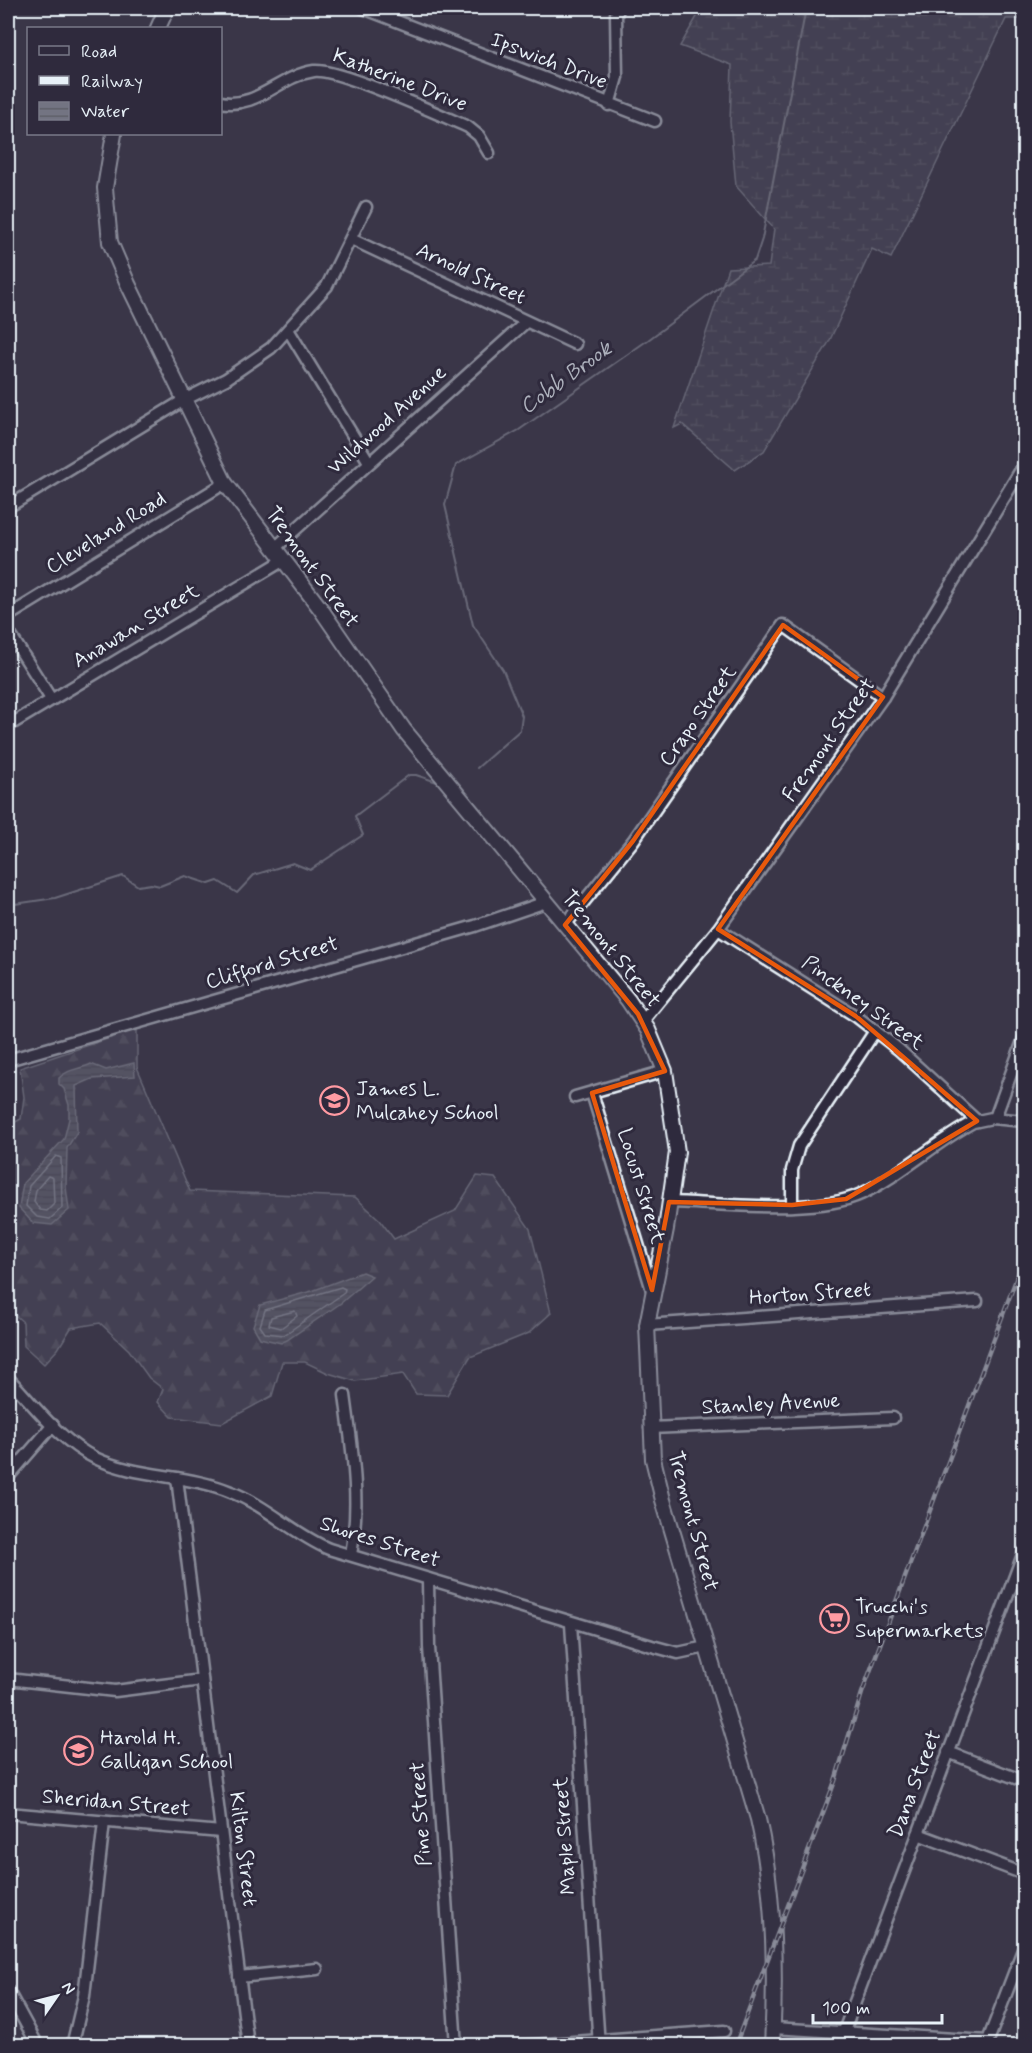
<svg xmlns="http://www.w3.org/2000/svg" width="1032" height="2053" viewBox="0 0 1032 2053" font-family="Mynerve,sans-serif">
<style>
.forest{fill:url(#forest-firs);stroke:#9ca0ac;stroke-width:1.5}
.wetland{fill:url(#wetland-marsh);stroke:#9ca0ac;stroke-width:1.5}
.water{fill:url(#water-rules);stroke:#a2a6b1;stroke-width:1.5}
.lines{fill:none;stroke-linecap:round;stroke-linejoin:round}
.shore{stroke:#b9bfc9;stroke-width:1.5}
.stream{stroke:#a2a6b1;stroke-width:2}
.minor-casing{stroke:#e8f1f8;stroke-width:15}
.major-casing{stroke:#e8f1f8;stroke-width:18}
.minor{stroke:#2f2a3d;stroke-width:10}
.major{stroke:#2f2a3d;stroke-width:14}
.rail-casing{stroke:#e8f1f8;stroke-width:4.5}
.rail{stroke:#2f2a3d;stroke-width:2;stroke-dasharray:7;stroke-linecap:butt}
.marked{fill:none;stroke:#e8590c;stroke-width:4.5;stroke-linejoin:round}
.labels{text-anchor:middle;dominant-baseline:central;stroke-width:6;stroke-linejoin:round;paint-order:stroke}
.street-label{font-size:21px;fill:#e8f1f8;stroke:#2f2a3d}
.poi-label{font-size:21px;fill:#e8f1f8;stroke:#2f2a3d;text-anchor:start}
.water-label{font-size:22px;font-style:italic;fill:#aeb2bd;stroke:#2f2a3d}
</style>
<defs>
<pattern id="forest-firs" width="22" height="20" patternUnits="userSpaceOnUse" patternTransform="scale(1.5)"><rect width="22" height="20" fill="#504e5f"/><path d="M5 1l3.5 6h-7zM16 11l3.5 6h-7z" fill="#696877"/></pattern>
<pattern id="wetland-marsh" width="20" height="14" patternUnits="userSpaceOnUse" patternTransform="scale(1.5)"><rect width="20" height="14" fill="#504e5f"/><path d="M1 5h8M5 5V1M11 12h8M15 12V8" fill="none" stroke="#696877"/></pattern>
<pattern id="water-rules" width="6" height="5" patternUnits="userSpaceOnUse" patternTransform="scale(1.5)"><rect width="6" height="5" fill="#737482"/><path d="M0 2.5h6" fill="none" stroke="#5f6069"/></pattern>
</defs>
<rect width="100%" height="100%" fill="#3a3648"/>
<filter id="ink" filterUnits="userSpaceOnUse"><feTurbulence type="fractalNoise" baseFrequency=".0167" numOctaves="2"/><feDisplacementMap in="SourceGraphic" scale="12" xChannelSelector="R" yChannelSelector="G"/><feConvolveMatrix kernelMatrix="1 2 1 2 8 2 1 2 1" color-interpolation-filters="sRGB"/></filter>
<g filter="url(#ink)">
<polygon class="forest" points="137,1029 137,1067 190,1191 355,1197 380,1220 394,1239 455,1211 477,1176 495,1178 530,1229 551,1313 529,1333 470,1357 447,1395 416,1394 403,1374 355,1381 328,1373 305,1362 282,1362 272,1396 222,1423 172,1417 158,1402 163,1389 149,1378 129,1350 100,1323 71,1328 58,1349 44,1364 24,1346 23,1322 8,1309 8,1126 21,1119 24,1097 20,1068"/>
<polygon class="wetland" points="702,8 1022,8 1020,19 1006,19 891,258 872,249 829,342 764,451 735,470 682,424 674,428 728,268 769,266 774,229 736,186 730,122 732,65 680,46"/>
<g class="water">
<path d="M134,1063L135,1076L92,1079L76,1086L77,1132L67,1148L66,1187L69,1210L52,1225L33,1223L19,1208L23,1183L64,1139L69,1119V1105L64,1089L59,1084V1078C69,1068 79,1070 91,1064L106,1070Z"/>
<polygon points="362,1272 372,1276 341,1303 287,1340 281,1343 260,1338 253,1326 260,1305 312,1291"/>
</g>
<g class="lines">
<g class="shore">
<polygon points="56,1156 61,1158 62,1208 50,1219 37,1217 26,1206 29,1186"/>
<polygon points="48,1176 53,1178 54,1204 47,1211 40,1210 34,1202 36,1190"/>
<polygon points="341,1287 345,1289 344,1293 284,1335 265,1333 260,1326 265,1310"/>
<polygon points="295,1311 297,1316 281,1328 269,1325 271,1317"/>
</g>
<g class="stream">
<polyline points="477,768 520,730 522,716 503,670 473,625 445,505 456,465 519,430 648,340 755,260 762,239 806,8"/>
<polyline points="8,905 55,898 123,876 138,886 151,884 160,886 185,876 209,884 218,881 237,893 254,875 293,863 310,870 363,835 355,816 409,775 416,775 437,782"/>
</g>
<defs>
<g id="minor">
<polyline points="363,8 655,121"/>
<path d="M220,102C258,109 279,76 314,71C338,68 440,115 468,127L479,136L489,153"/>
<polyline points="609,105 617,77 616,14 619,8"/>
<polyline points="351,239 575,344"/>
<polyline points="289,331 369,462"/>
<polyline points="8,507 184,400 226,379 271,348 327,286 366,207"/>
<polyline points="275,548 526,322"/>
<polyline points="8,616 225,483"/>
<polyline points="8,631 51,699"/>
<polyline points="8,726 284,560"/>
<polyline points="565,925 633,841 783,625 883,697"/>
<polyline points="718,929 857,1017 898,1049 977,1121"/>
<polyline points="643,1021 718,929 883,697 1024,465"/>
<polyline points="8,1060 475,926 546,902"/>
<polyline points="592,1093 652,1290"/>
<polyline points="575,1097 665,1071"/>
<polyline points="995,1118 1024,1038"/>
<path d="M669,1202C719,1203 816,1215 861,1194C901,1175 934,1143 973,1122L992,1118L1024,1121"/>
<polyline points="792,1205 792,1170 799,1146 875,1031"/>
<polyline points="647,1325 977,1301"/>
<path d="M8,1378C34,1405 60,1441 95,1458C137,1478 188,1474 231,1492C267,1506 294,1534 329,1549L652,1646L678,1653L706,1647"/>
<path d="M345,1395C352,1449 361,1501 351,1555"/>
<polyline points="650,1428 893,1418"/>
<polyline points="8,1477 53,1425"/>
<polyline points="177,1478 248,2046"/>
<polyline points="428,1579 429,1647 456,2046"/>
<polyline points="571,1624 599,2046"/>
<polyline points="8,1679 115,1691 202,1680"/>
<polyline points="948,1752 1018,1779"/>
<polyline points="8,1813 221,1832"/>
<polyline points="918,1834 1024,1874"/>
<polyline points="239,1977 317,1969"/>
<polyline points="8,1991 38,2046"/>
<polyline points="773,2028 988,2041"/>
<polyline points="844,2031 1024,1552"/>
<polyline points="72,2046 84,1996 104,1822"/>
<polyline points="519,2046 724,2031"/>
<polyline points="986,2046 1024,1947"/>
</g>
<g id="major">
<polyline points="158,28 167,8"/>
<path d="M114,134L105,188L110,242L128,284L225,483L320,608L404,730L628,1000L648,1030L665,1071L677,1152L666,1229L647,1325L653,1459L663,1500L758,1819C775,1892 776,1971 772,2046"/>
</g>
</defs>
<use href="#minor" class="minor-casing"/>
<use href="#major" class="major-casing"/>
<use href="#minor" class="minor"/>
<use href="#major" class="major"/>
<defs>
<polyline id="rail" points="735,2046 835,1781 862,1693 1024,1258"/>
</defs>
<use href="#rail" class="rail-casing"/>
<use href="#rail" class="rail"/>
</g>
</g>
<path d="M0 0H1032V2053H0ZM783,625L883,697L718,929L857,1017L977,1121L846,1199L792,1205L669,1202L652,1290L592,1093L665,1071L638,1014L565,925L633,841Z" fill="#3a3648" fill-opacity=".55" fill-rule="evenodd"/>
<path class="marked" d="M783,625L883,697L718,929L857,1017L977,1121L846,1199L792,1205L669,1202L652,1290L592,1093L665,1071L638,1014L565,925L633,841Z"/>
<defs>
<symbol id="school-ring" viewBox="-11 -11 22 22"><circle r="9.5" fill="#2f2a3d" stroke="#ff9aa2" stroke-width="1.5"/><path d="M0-5L7-2L0 1L-7-2ZM-4 1L0 2.5L4 1V4Q0 6-4 4Z" fill="#ff9aa2"/></symbol>
<symbol id="supermarket-ring" viewBox="-11 -11 22 22"><circle r="9.5" fill="#2f2a3d" stroke="#ff9aa2" stroke-width="1.5"/><path d="M-6-5.5h2.5l.6 2H6L4.5 2H-2.5L-4.4-4H-6ZM-1.5 3.2a1.3 1.3 0 1 0 .1 0ZM3 3.2a1.3 1.3 0 1 0 .1 0Z" fill="#ff9aa2"/></symbol>
</defs>
<g fill-rule="evenodd">
<use href="#school-ring" x="318" y="1084" width="33" height="33"/>
<use href="#supermarket-ring" x="818" y="1602" width="33" height="33"/>
<use href="#school-ring" x="62" y="1734" width="33" height="33"/>
</g>
<g class="labels">
<g class="street-label">
<text transform="translate(549 61) rotate(21)">Ipswich Drive</text>
<text transform="translate(400 80) rotate(21)">Katherine Drive</text>
<text transform="translate(471 274) rotate(25)">Arnold Street</text>
<text transform="translate(387 420) rotate(-42)">Wildwood Avenue</text>
<text transform="translate(106 533) rotate(-32)">Cleveland Road</text>
<text transform="translate(312 567) rotate(54)">Tremont Street</text>
<text transform="translate(136 626) rotate(-31)">Anawan Street</text>
<text transform="translate(698 716) rotate(-55)">Crapo Street</text>
<text transform="translate(829 740) rotate(-55)">Fremont Street</text>
<text transform="translate(611 949) rotate(51)">Tremont Street</text>
<text transform="translate(272 963) rotate(-17)">Clifford Street</text>
<text transform="translate(863 1003) rotate(36)">Pinckney Street</text>
<text transform="translate(641 1186) rotate(73)">Locust Street</text>
<text transform="translate(810 1294) rotate(-4)">Horton Street</text>
<text transform="translate(771 1404) rotate(-3)">Stanley Avenue</text>
<text transform="translate(693 1521) rotate(75)">Tremont Street</text>
<text transform="translate(380 1542) rotate(18)">Shores Street</text>
<text transform="translate(915 1784) rotate(-69)">Dana Street</text>
<text transform="translate(116 1803) rotate(5)">Sheridan Street</text>
<text transform="translate(421 1814) rotate(-94)">Pine Street</text>
<text transform="translate(565 1836) rotate(-94)">Maple Street</text>
<text transform="translate(243 1849) rotate(83)">Kilton Street</text>
</g>
<g class="poi-label">
<text x="356" y="1089">James L.<tspan x="356" dy="24">Mulcahey School</tspan></text>
<text x="855" y="1607">Trucchi's<tspan x="855" dy="24">Supermarkets</tspan></text>
<text x="100" y="1738">Harold H.<tspan x="100" dy="24">Galligan School</tspan></text>
</g>
<g class="water-label">
<text transform="translate(566 378) rotate(-36)">Cobb Brook</text>
</g>
</g>
<rect width="1032" height="2053" fill="none" stroke="#2f2a3d" stroke-width="30"/>
<rect x="15" y="15" width="1002" height="2023" fill="none" stroke="#e8f1f8" stroke-width="2" filter="url(#ink)"/>
<rect x="27" y="27" width="195" height="108" fill="#2f2a3d" stroke="#797a88" stroke-width="1.5"/>
<rect x="39" y="46" width="30" height="9" fill="#2f2a3d" stroke="#797a88" stroke-width="1.5"/>
<text x="81" y="57" font-size="18" fill="#e8f1f8">Road</text>
<rect x="39" y="76" width="30" height="9" fill="#e8f1f8" stroke="#797a88" stroke-width="1.5"/>
<text x="81" y="87" font-size="18" fill="#e8f1f8">Railway</text>
<rect x="39" y="102" width="30" height="18" fill="url(#water-rules)" stroke="#797a88" stroke-width="1.5"/>
<text x="81" y="117" font-size="18" fill="#e8f1f8">Water</text>
<g transform="translate(57 1996) rotate(55)" stroke="#2f2a3d" stroke-width="4.5" paint-order="stroke">
<path d="M0-4.5L10 22L0 15L-10 22Z" fill="#e8f1f8"/>
<text y="-9" font-size="16" font-weight="bold" text-anchor="middle" fill="#e8f1f8">N</text>
</g>
<path d="M813 2014v9h129v-9" fill="none" stroke="#e8f1f8" stroke-width="3"/>
<text x="822" y="2014" font-size="18" fill="#e8f1f8" stroke="#2f2a3d" stroke-width="4.5" paint-order="stroke">100 m</text>
</svg>
